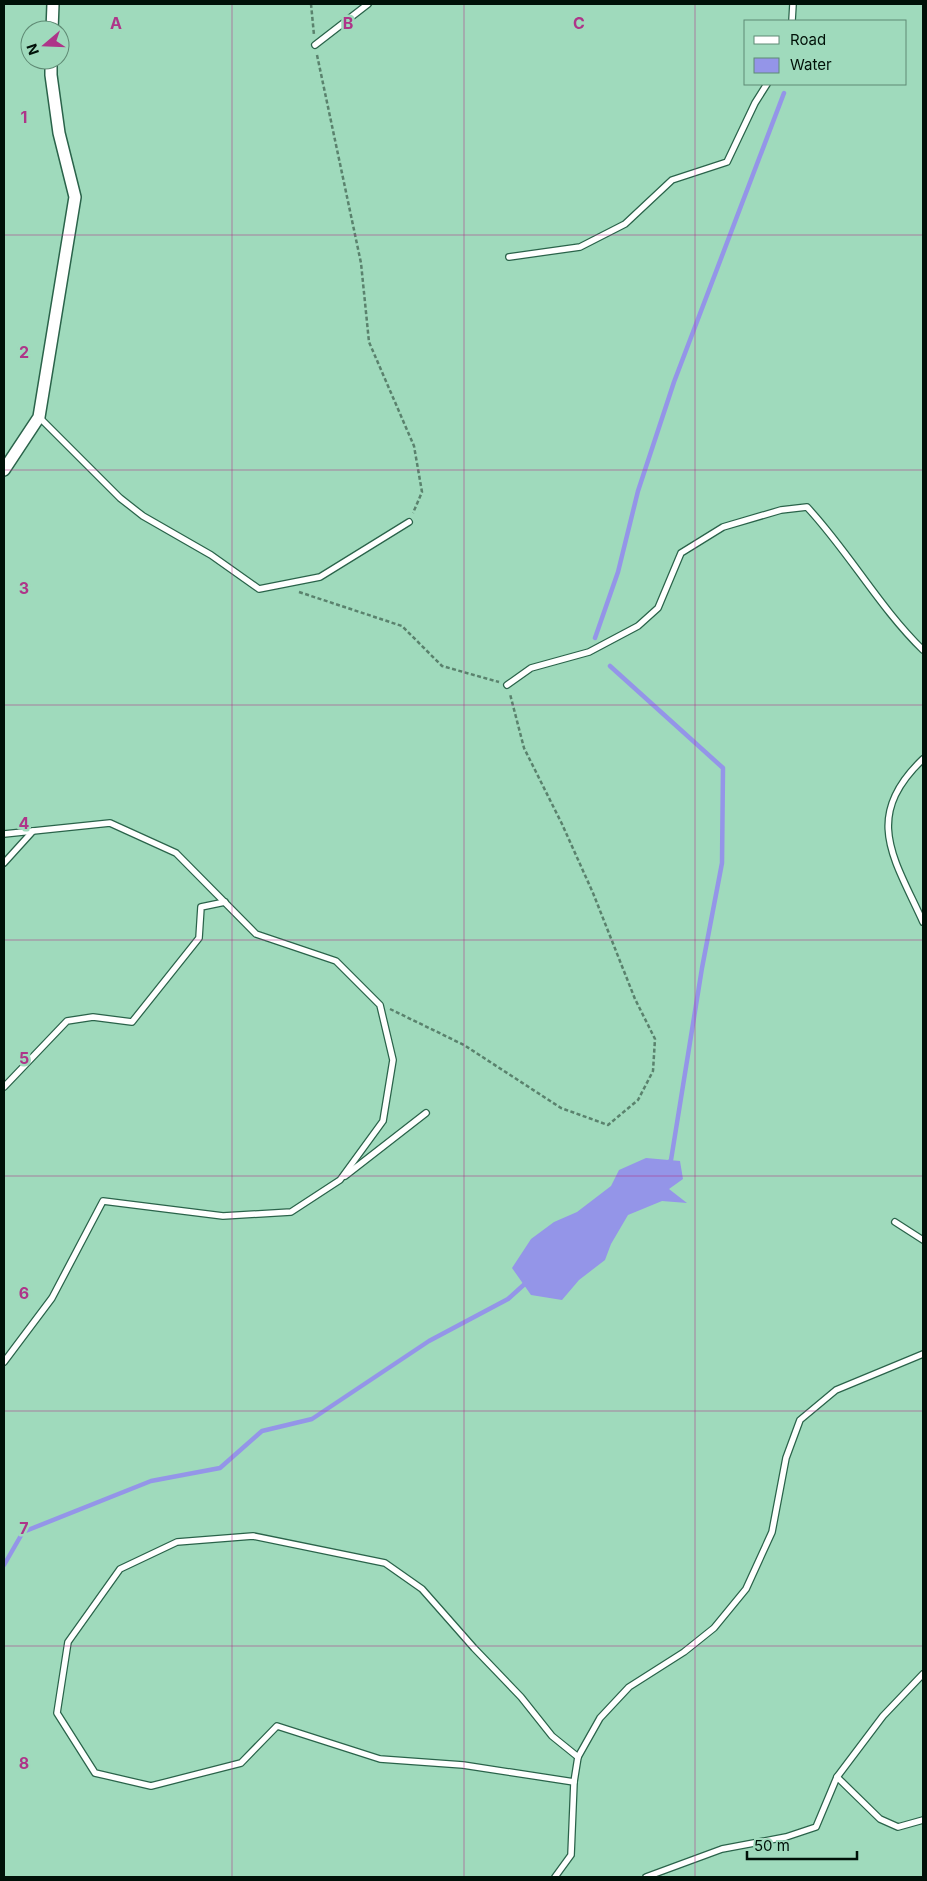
<svg xmlns="http://www.w3.org/2000/svg" width="927" height="1881" viewBox="0 0 927 1881" font-family="Inter,sans-serif">
<style>
.water{fill:#9495e8}
.lines{fill:none;stroke-linecap:round;stroke-linejoin:round}
.stream{stroke:#9495e8;stroke-width:4.5}
.lane-casing{stroke:#2a634a;stroke-width:8}
.street-casing{stroke:#2a634a;stroke-width:14}
.path{stroke:#5a826d;stroke-width:2.5;stroke-dasharray:4 2.5;stroke-linecap:butt}
.lane{stroke:#fff;stroke-width:5.5}
.street{stroke:#fff;stroke-width:11}
.grid{fill:none;stroke:#ae3589;stroke-width:1;stroke-opacity:0.55}
.grid-label{font-size:16px;text-anchor:middle;font-weight:bold;fill:#ae3589;stroke:#9fdabc;stroke-width:5;stroke-linejoin:round;paint-order:stroke}
</style>
<rect width="100%" height="100%" fill="#9fdabc"/>
<polygon class="water" points="646,1158 680,1161 683,1179 669,1189 687,1203 662,1201 628,1215 611,1244 605,1260 579,1280 562,1300 531,1295 512,1268 531,1239 554,1222 577,1212 611,1186 619,1170"/>
<g class="lines">
<g class="stream">
<polyline points="595,638 618,572 638,491 674,382 784,93"/>
<polyline points="610,666 723,768 722,863 702,968 671,1160 668,1163"/>
<polyline points="4,1565 23,1532 151,1481 220,1468 262,1431 312,1419 429,1341 508,1299 528,1281"/>
</g>
<defs>
<g id="lane">
<polyline points="792,21 793,4"/>
<polyline points="315,45 368,4"/>
<polyline points="509,257 580,247 625,224 672,180 727,162 755,103 767,84"/>
<polyline points="39,417 120,498 143,516 211,555 259,589 320,577 409,522"/>
<path d="M507,685L531,668L589,652L638,626L658,608L681,553L723,527L781,510L807,507C849,552 879,607 923,650"/>
<path d="M923,759C862,817 894,858 923,922"/>
<polyline points="4,834 33,831"/>
<polyline points="4,863 33,831 110,823 176,853 256,934 336,961 380,1005 393,1060 383,1121 340,1180 291,1212 223,1216 103,1201 52,1298 4,1362"/>
<polyline points="4,1087 67,1021 93,1017 132,1022 199,938 201,907 225,902"/>
<polyline points="345,1176 426,1113"/>
<polyline points="895,1222 923,1240"/>
<polyline points="837,1777 880,1819 898,1827 923,1820"/>
<polyline points="574,1782 463,1765 380,1759 277,1726 241,1763 151,1786 95,1773 57,1713 68,1642 120,1569 177,1542 253,1536 385,1563 422,1589 474,1648 521,1697 552,1736 578,1757"/>
<polyline points="555,1877 571,1855 574,1782 578,1757 600,1718 629,1687 684,1652 714,1628 746,1589 772,1532 786,1458 800,1420 836,1390 923,1354"/>
<polyline points="646,1877 722,1849 786,1837 816,1827 837,1777 883,1716 923,1674"/>
</g>
<g id="street">
<polyline points="52,30 53,4"/>
<polyline points="4,470 39,417 75,197 59,133 51,75 51,60"/>
</g>
</defs>
<use href="#lane" class="lane-casing"/>
<use href="#street" class="street-casing"/>
<g class="path">
<polyline points="311,4 314,35"/>
<polyline points="317,55 361,263 369,342 414,446 422,492 413,513"/>
<polyline points="299,592 402,626 442,666 499,682"/>
<polyline points="390,1009 464,1045 561,1108 608,1125 638,1100 653,1071 655,1039 635,999 593,893 562,824 524,748 510,694"/>
</g>
<use href="#lane" class="lane"/>
<use href="#street" class="street"/>
</g>
<path class="grid" d="M232,4V1877M464,4V1877M695,4V1877M4,235H923M4,470H923M4,705H923M4,940H923M4,1176H923M4,1411H923M4,1646H923"/>
<g class="grid-label">
<text x="116" y="29">A</text>
<text x="348" y="29">B</text>
<text x="579" y="29">C</text>
<text x="24" y="123">1</text>
<text x="24" y="358">2</text>
<text x="24" y="594">3</text>
<text x="24" y="829">4</text>
<text x="24" y="1064">5</text>
<text x="24" y="1299">6</text>
<text x="24" y="1534">7</text>
<text x="24" y="1769">8</text>
</g>
<rect width="927" height="1881" fill="none" stroke="#001108" stroke-width="10"/>
<rect x="744" y="20" width="162" height="65" fill="#9fdabc" stroke="#5f8a74"/>
<rect x="754" y="36" width="25" height="8" fill="#ffffff" stroke="#5f8a74"/>
<text x="790" y="45" font-size="15" fill="#001108">Road</text>
<rect x="754" y="58" width="25" height="15" fill="#9495e8" stroke="#5f8a74"/>
<text x="790" y="70" font-size="15" fill="#001108">Water</text>
<g transform="translate(45 45) rotate(251)"><circle r="24" fill="#9fdabc" stroke="#5f8a74"/>
<path d="M0-4L9 19L0 12L-9 19Z" fill="#ae3589"/>
<text y="-8" font-size="14" font-weight="bold" text-anchor="middle" fill="#001108">N</text>
</g>
<path d="M747 1851v8h110v-8" fill="none" stroke="#001108" stroke-width="2.5"/>
<text x="754" y="1851" font-size="15" fill="#001108" stroke="#9fdabc" stroke-width="4" paint-order="stroke">50 m</text>
</svg>
